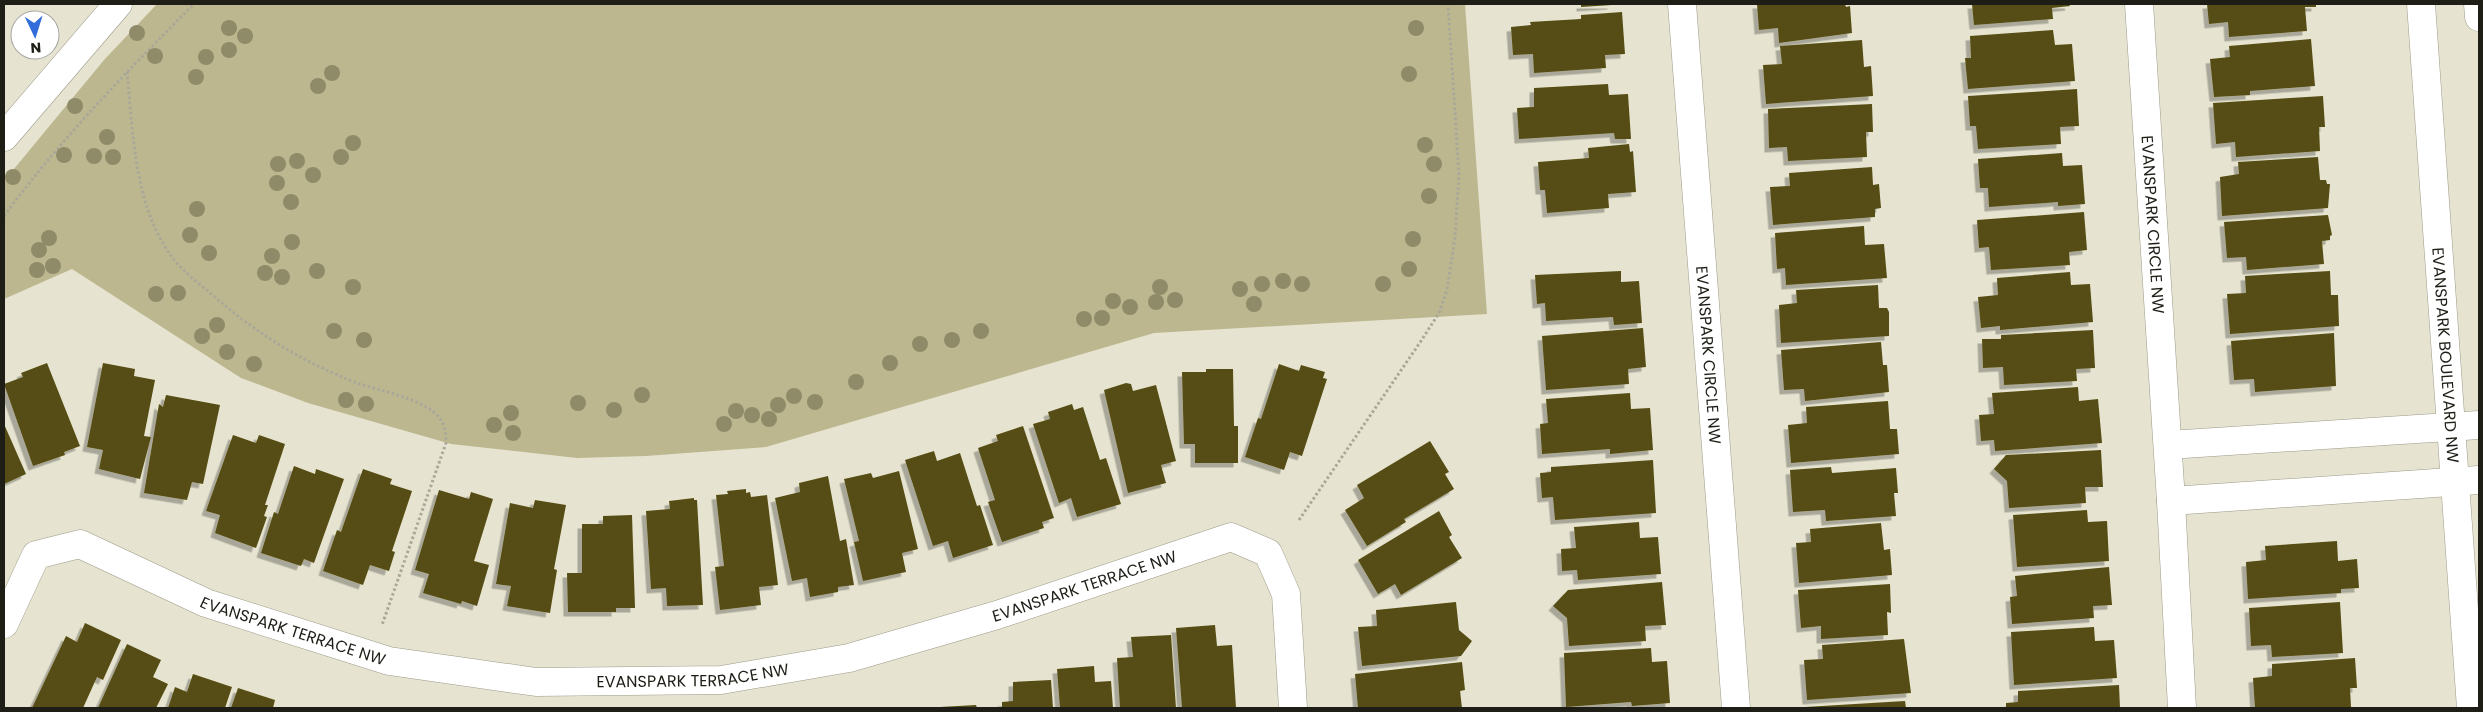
<svg xmlns="http://www.w3.org/2000/svg" width="2483" height="712" viewBox="0 0 2483 712" font-family="Poppins,sans-serif">
<style>
.green{fill:#bdb790}
.building{fill:#564d12;filter:url(#shadow)}
.lines{fill:none;stroke-linecap:round;stroke-linejoin:round}
.minor-casing{stroke:#9d9a88;stroke-width:29}
.tertiary-casing{stroke:#9d9a88;stroke-width:29}
.secondary-casing{stroke:#9d9a88;stroke-width:29}
.path{stroke:#a9a898;stroke-width:3;stroke-dasharray:2.5 2.5;stroke-linecap:butt}
.minor{stroke:#fff;stroke-width:28}
.tertiary{stroke:#fff;stroke-width:28}
.secondary{stroke:#fff;stroke-width:28}
.tree{fill:#8f8b69}
.labels{text-anchor:middle;dominant-baseline:central;stroke-width:5;stroke-linejoin:round;paint-order:stroke}
.street-label{font-size:16px;fill:#1e1d16;stroke:#fff}
</style>
<defs>
<filter id="shadow"><feDropShadow dx="-4.5" dy="4.5" stdDeviation="0" flood-color="#0004"/></filter>
</defs>
<rect width="100%" height="100%" fill="#e6e4d0"/>
<polygon class="green" points="157,4 1465,4 1487,314 1154,333 766,447 646,456 577,458 451,444 308,403 241,378 72,269 4,299 4,181 104,60"/>
<g class="building">
<polygon points="1581,4 1612,4 1612,5 1581,7"/>
<polygon points="1757,4 1845,4 1846,7 1850,6 1852,33 1779,43 1778,28 1759,30"/>
<polygon points="1972,4 2069,4 2070,6 2052,8 2053,19 1974,25"/>
<polygon points="2207,4 2316,4 2316,7 2305,7 2307,31 2229,37 2228,22 2209,24"/>
<polygon points="1622,12 1625,54 1605,55 1606,68 1534,73 1533,54 1513,55 1511,27 1531,25 1530,22 1581,19 1581,15"/>
<polygon points="2053,30 2055,45 2072,44 2075,81 1968,89 1965,58 1971,58 1970,36"/>
<polygon points="2311,39 2315,86 2250,91 2250,95 2214,97 2210,59 2230,57 2229,46"/>
<polygon points="1862,40 1864,67 1871,66 1873,96 1766,104 1763,65 1782,64 1780,46"/>
<polygon points="1608,84 1609,95 1628,94 1631,139 1615,139 1614,133 1519,139 1517,108 1534,107 1534,88"/>
<polygon points="2077,89 2079,126 2060,127 2061,144 1978,149 1976,126 1970,126 1968,96"/>
<polygon points="2323,96 2325,127 2319,127 2320,151 2236,157 2235,142 2216,144 2213,103"/>
<polygon points="1872,104 1873,132 1866,132 1867,157 1788,161 1787,147 1769,148 1768,109"/>
<polygon points="1629,144 1630,152 1633,151 1636,192 1608,194 1609,208 1547,213 1545,190 1540,190 1538,162 1589,158 1588,148"/>
<polygon points="2062,153 2063,166 2082,165 2085,204 2058,206 2058,202 1989,207 1988,188 1980,188 1978,159"/>
<polygon points="2318,157 2320,180 2326,180 2327,184 2330,184 2328,208 2222,216 2220,177 2239,174 2238,162"/>
<polygon points="1872,167 1873,185 1879,184 1881,208 1875,209 1875,217 1773,225 1770,187 1790,186 1789,173"/>
<polygon points="2084,212 2087,250 2069,252 2070,265 1991,270 1989,247 1979,248 1977,220"/>
<polygon points="2328,215 2332,235 2330,236 2330,240 2322,241 2324,264 2247,270 2246,257 2227,258 2224,222"/>
<polygon points="1864,226 1865,245 1884,244 1887,278 1786,285 1785,268 1777,269 1775,233"/>
<polygon points="1621,271 1621,282 1639,281 1642,323 1614,325 1613,317 1546,321 1545,303 1537,304 1535,275"/>
<polygon points="2330,271 2331,295 2338,295 2339,326 2230,334 2227,294 2246,293 2245,276"/>
<polygon points="2070,272 2071,285 2090,284 2093,322 2000,330 2000,326 1981,328 1978,297 1998,295 1997,278"/>
<polygon points="1878,285 1879,308 1887,308 1889,312 1889,336 1781,343 1779,305 1797,303 1796,290"/>
<polygon points="1643,328 1646,367 1628,369 1629,384 1546,390 1542,336"/>
<polygon points="2093,330 2095,368 2076,369 2077,381 2004,385 2003,367 1983,368 1982,339 2001,339 2001,335"/>
<polygon points="2334,333 2336,386 2255,392 2254,379 2234,380 2231,341"/>
<polygon points="1881,342 1883,365 1887,365 1889,392 1805,401 1804,389 1784,390 1781,350"/>
<polygon points="47,363 80,446 64,452 65,455 33,466 4,384 23,377 21,373"/>
<polygon points="103,363 135,369 134,376 155,380 144,436 151,437 140,479 99,469 103,450 87,447"/>
<polygon points="1279,364 1299,371 1301,365 1325,372 1323,378 1327,379 1302,456 1290,452 1284,470 1245,457 1258,418 1261,419"/>
<polygon points="1206,369 1233,369 1234,426 1238,426 1238,463 1195,463 1195,444 1184,444 1182,372 1206,372"/>
<polygon points="1126,383 1131,384 1133,391 1156,385 1176,461 1161,465 1166,483 1128,493 1104,390"/>
<polygon points="2078,387 2079,401 2098,399 2102,443 1995,451 1994,440 1981,441 1979,415 1994,414 1992,393"/>
<polygon points="1630,393 1631,409 1650,408 1653,450 1610,454 1610,449 1542,454 1540,424 1548,423 1546,399"/>
<polygon points="166,395 220,405 203,484 192,482 187,500 144,493 159,404 163,407"/>
<polygon points="1888,401 1890,429 1897,429 1899,454 1791,463 1788,425 1807,423 1806,407"/>
<polygon points="1072,404 1074,410 1083,407 1100,460 1106,458 1121,504 1077,517 1071,498 1059,503 1033,424 1050,419 1048,412"/>
<polygon points="4,424 26,474 4,484"/>
<polygon points="1023,426 1054,518 1042,522 1044,528 1002,542 988,502 995,500 978,448 998,441 996,435"/>
<polygon points="233,435 256,443 259,435 285,444 265,505 268,505 264,516 267,517 256,548 215,533 220,515 206,511"/>
<polygon points="1430,441 1449,472 1445,474 1454,489 1404,519 1406,522 1367,546 1345,510 1364,498 1357,485"/>
<polygon points="2101,450 2103,487 2085,487 2086,503 2009,508 2007,481 1994,469 2006,455"/>
<polygon points="934,451 937,461 960,453 977,506 980,505 993,545 953,558 948,541 933,546 905,460"/>
<polygon points="1653,460 1656,513 1555,520 1553,497 1542,498 1540,473 1551,472 1551,467"/>
<polygon points="294,466 315,474 316,469 344,479 314,563 304,559 301,566 261,553 274,512 278,514"/>
<polygon points="1831,467 1832,473 1896,468 1898,493 1894,493 1896,516 1826,521 1825,510 1793,512 1790,470"/>
<polygon points="363,469 392,479 390,484 412,491 392,551 395,552 389,571 370,565 363,585 323,571 337,530 341,532"/>
<polygon points="899,471 918,549 902,553 906,572 863,581 854,542 859,541 844,479 871,473 873,478"/>
<polygon points="828,476 840,541 846,539 854,585 838,587 838,592 810,597 807,578 792,581 775,498 800,492 799,483"/>
<polygon points="746,489 746,493 750,492 751,497 767,495 778,585 759,587 761,605 720,610 715,567 724,566 716,495 728,494 727,491"/>
<polygon points="439,490 469,499 471,492 493,499 474,561 489,565 477,606 462,601 461,604 423,593 429,574 415,570"/>
<polygon points="694,498 694,500 697,500 703,605 667,606 666,588 651,589 646,511 670,509 669,501"/>
<polygon points="535,500 566,505 554,569 557,570 550,613 507,606 511,586 496,584 510,503 533,508"/>
<polygon points="2087,510 2088,522 2107,521 2109,561 2017,567 2013,515"/>
<polygon points="1439,511 1452,535 1449,537 1462,558 1401,595 1395,584 1378,594 1358,560"/>
<polygon points="632,515 635,608 616,608 616,612 568,612 567,573 582,573 582,524 603,524 603,516"/>
<polygon points="1639,522 1640,538 1658,537 1661,574 1578,580 1577,570 1562,571 1561,549 1576,548 1574,527"/>
<polygon points="1881,523 1884,550 1890,549 1892,575 1799,583 1796,543 1811,542 1810,529"/>
<polygon points="2337,541 2338,561 2357,559 2359,588 2341,589 2341,593 2248,599 2246,562 2266,560 2265,546"/>
<polygon points="2109,567 2112,605 2093,606 2094,618 2012,624 2010,597 2017,596 2015,576"/>
<polygon points="1662,582 1666,625 1645,626 1646,641 1569,646 1567,618 1553,606 1568,590"/>
<polygon points="1890,584 1891,613 1887,612 1888,635 1821,639 1821,626 1801,628 1798,590"/>
<polygon points="1456,602 1459,630 1472,641 1461,656 1362,666 1358,627 1377,626 1376,610"/>
<polygon points="2340,602 2343,653 2272,657 2271,645 2251,646 2249,608"/>
<polygon points="85,623 121,640 103,680 97,677 83,708 32,708 66,636 77,642"/>
<polygon points="1215,625 1217,646 1232,645 1236,708 1182,708 1176,628"/>
<polygon points="2094,627 2095,641 2114,640 2117,678 2014,685 2011,632"/>
<polygon points="1171,635 1176,708 1120,708 1117,658 1133,657 1131,637"/>
<polygon points="1904,639 1911,693 1807,700 1804,660 1823,659 1822,645"/>
<polygon points="127,644 161,660 153,677 168,684 156,708 98,708"/>
<polygon points="1651,648 1652,662 1667,661 1670,703 1632,706 1631,702 1566,707 1564,653"/>
<polygon points="2355,658 2357,688 2350,688 2351,707 2255,708 2253,678 2272,676 2272,664"/>
<polygon points="1462,662 1465,690 1460,691 1462,708 1358,708 1355,674"/>
<polygon points="1094,666 1095,682 1111,681 1113,708 1060,708 1057,669"/>
<polygon points="193,674 232,687 225,708 168,708 175,687 187,692"/>
<polygon points="1051,680 1053,708 1002,708 1002,702 1013,701 1013,682"/>
<polygon points="2119,685 2120,708 2006,708 2006,703 2018,702 2018,691"/>
<polygon points="238,688 275,700 273,708 231,708"/>
<polygon points="1905,701 1906,708 1805,708 1805,707"/>
<polygon points="976,705 977,708 940,708 940,707"/>
</g>
<g class="lines">
<defs>
<g id="minor">
<path id="s1" d="M1682,4L1736,708"/>
<path id="s2" d="M2139,4L2171,501L2182,708"/>
<polyline points="2168,445 2479,425"/>
<polyline points="2171,501 2479,480"/>
<path id="s3" d="M4,624L36,555L80,544L206,603L389,661L536,682L721,680L849,658L997,615L1231,537L1268,553L1286,594L1293,708"/>
</g>
<g id="tertiary">
<path id="s4" d="M2421,4L2471,708"/>
<polyline points="2478,4 2479,17"/>
</g>
<polyline id="secondary" points="4,137 118,4"/>
</defs>
<use href="#minor" class="minor-casing"/>
<use href="#tertiary" class="tertiary-casing"/>
<use href="#secondary" class="secondary-casing"/>
<g class="path">
<path d="M127,72C133,132 134,202 169,253C179,268 196,281 210,293C256,333 300,361 357,383C380,391 420,398 437,415C445,423 446,432 446,443L382,625"/>
<path d="M4,216C60,140 127,71 194,4"/>
<polyline points="1299,520 1421,341 1439,313 1447,290 1455,237 1459,176 1448,4"/>
</g>
<use href="#minor" class="minor"/>
<use href="#tertiary" class="tertiary"/>
<use href="#secondary" class="secondary"/>
</g>
<g class="tree">
<circle cx="229" cy="28" r="8"/>
<circle cx="1416" cy="28" r="8"/>
<circle cx="137" cy="33" r="8"/>
<circle cx="245" cy="36" r="8"/>
<circle cx="229" cy="50" r="8"/>
<circle cx="155" cy="56" r="8"/>
<circle cx="206" cy="57" r="8"/>
<circle cx="332" cy="73" r="8"/>
<circle cx="1409" cy="74" r="8"/>
<circle cx="196" cy="77" r="8"/>
<circle cx="318" cy="86" r="8"/>
<circle cx="75" cy="106" r="8"/>
<circle cx="107" cy="137" r="8"/>
<circle cx="353" cy="143" r="8"/>
<circle cx="1425" cy="145" r="8"/>
<circle cx="64" cy="155" r="8"/>
<circle cx="94" cy="156" r="8"/>
<circle cx="113" cy="157" r="8"/>
<circle cx="341" cy="157" r="8"/>
<circle cx="297" cy="161" r="8"/>
<circle cx="278" cy="164" r="8"/>
<circle cx="1434" cy="164" r="8"/>
<circle cx="313" cy="175" r="8"/>
<circle cx="13" cy="177" r="8"/>
<circle cx="277" cy="183" r="8"/>
<circle cx="1429" cy="196" r="8"/>
<circle cx="291" cy="202" r="8"/>
<circle cx="197" cy="209" r="8"/>
<circle cx="190" cy="235" r="8"/>
<circle cx="49" cy="238" r="8"/>
<circle cx="1413" cy="239" r="8"/>
<circle cx="292" cy="242" r="8"/>
<circle cx="39" cy="250" r="8"/>
<circle cx="209" cy="253" r="8"/>
<circle cx="272" cy="256" r="8"/>
<circle cx="53" cy="266" r="8"/>
<circle cx="1409" cy="269" r="8"/>
<circle cx="37" cy="270" r="8"/>
<circle cx="317" cy="271" r="8"/>
<circle cx="265" cy="273" r="8"/>
<circle cx="282" cy="277" r="8"/>
<circle cx="1283" cy="281" r="8"/>
<circle cx="1262" cy="284" r="8"/>
<circle cx="1302" cy="284" r="8"/>
<circle cx="1383" cy="284" r="8"/>
<circle cx="353" cy="287" r="8"/>
<circle cx="1160" cy="287" r="8"/>
<circle cx="1240" cy="289" r="8"/>
<circle cx="178" cy="293" r="8"/>
<circle cx="156" cy="294" r="8"/>
<circle cx="1175" cy="300" r="8"/>
<circle cx="1113" cy="301" r="8"/>
<circle cx="1156" cy="302" r="8"/>
<circle cx="1254" cy="304" r="8"/>
<circle cx="1130" cy="307" r="8"/>
<circle cx="1102" cy="318" r="8"/>
<circle cx="1084" cy="319" r="8"/>
<circle cx="217" cy="325" r="8"/>
<circle cx="334" cy="331" r="8"/>
<circle cx="981" cy="331" r="8"/>
<circle cx="202" cy="336" r="8"/>
<circle cx="364" cy="340" r="8"/>
<circle cx="952" cy="340" r="8"/>
<circle cx="920" cy="344" r="8"/>
<circle cx="227" cy="352" r="8"/>
<circle cx="890" cy="363" r="8"/>
<circle cx="254" cy="364" r="8"/>
<circle cx="856" cy="382" r="8"/>
<circle cx="642" cy="395" r="8"/>
<circle cx="794" cy="396" r="8"/>
<circle cx="346" cy="400" r="8"/>
<circle cx="815" cy="402" r="8"/>
<circle cx="578" cy="403" r="8"/>
<circle cx="366" cy="404" r="8"/>
<circle cx="778" cy="405" r="8"/>
<circle cx="614" cy="410" r="8"/>
<circle cx="736" cy="411" r="8"/>
<circle cx="511" cy="413" r="8"/>
<circle cx="752" cy="415" r="8"/>
<circle cx="769" cy="419" r="8"/>
<circle cx="724" cy="424" r="8"/>
<circle cx="494" cy="425" r="8"/>
<circle cx="513" cy="433" r="8"/>
</g>
<g class="labels">
<g class="street-label">
<text stroke="none"><textPath href="#s2" startOffset="221">EVANSPARK CIRCLE NW</textPath></text>
<text stroke="none"><textPath href="#s1" startOffset="352">EVANSPARK CIRCLE NW</textPath></text>
<text stroke="none"><textPath href="#s4" startOffset="352">EVANSPARK BOULEVARD NW</textPath></text>
<text stroke="none"><textPath href="#s3" startOffset="1162">EVANSPARK TERRACE NW</textPath></text>
<text stroke="none"><textPath href="#s3" startOffset="352">EVANSPARK TERRACE NW</textPath></text>
<text stroke="none"><textPath href="#s3" startOffset="758">EVANSPARK TERRACE NW</textPath></text>
</g>
</g>
<rect width="2483" height="712" fill="none" stroke="#1e1d16" stroke-width="10"/>
<g transform="translate(35 35) rotate(176)"><circle r="24" fill="#ffffff" stroke="#a5a5a2"/>
<path d="M0-4L9 19L0 12L-9 19Z" fill="#326cda"/>
<text y="-8" font-size="14" font-weight="bold" text-anchor="middle" fill="#1e1d16">N</text>
</g>
</svg>
